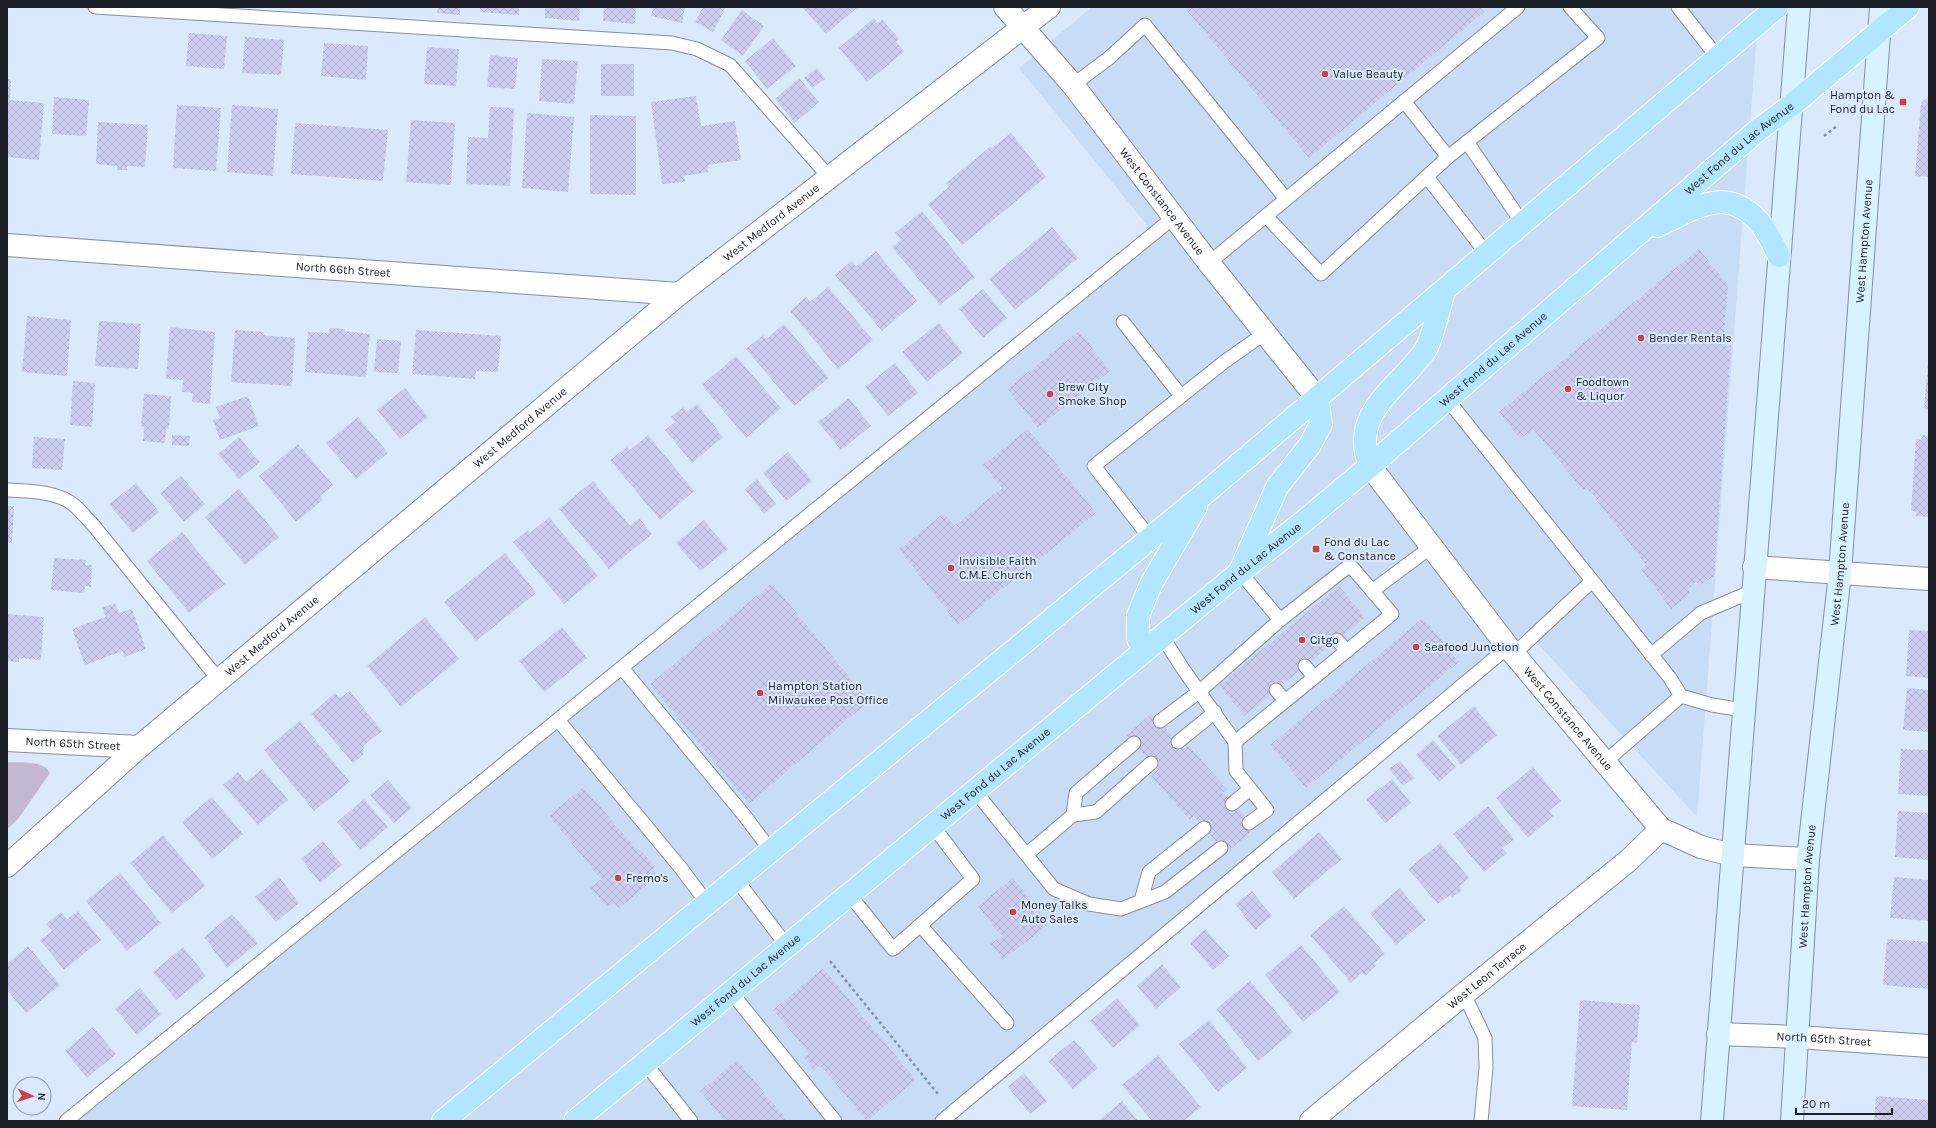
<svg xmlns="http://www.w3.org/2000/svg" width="1936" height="1128" viewBox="0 0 1936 1128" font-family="Karla,sans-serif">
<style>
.built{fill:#c9dcf6}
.green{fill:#c3b7d1}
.building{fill:url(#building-cross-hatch)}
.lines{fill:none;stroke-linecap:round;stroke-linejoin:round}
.lane-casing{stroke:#828fa1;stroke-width:15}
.street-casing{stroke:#828fa1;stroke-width:24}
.secondary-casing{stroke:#828fa1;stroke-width:24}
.primary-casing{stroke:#fff;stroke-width:24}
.path{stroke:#848e9c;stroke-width:2.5;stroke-dasharray:3 3;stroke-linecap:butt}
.lane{stroke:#fff;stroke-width:13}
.street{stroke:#fff;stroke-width:22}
.secondary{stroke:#d9f2ff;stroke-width:22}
.primary{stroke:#b2e6fe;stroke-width:22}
.poi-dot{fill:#cf3f42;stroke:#dae9fd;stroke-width:1.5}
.labels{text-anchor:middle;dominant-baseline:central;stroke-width:4;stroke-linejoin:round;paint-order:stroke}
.poi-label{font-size:12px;fill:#1b2027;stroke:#dae9fd;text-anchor:start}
.street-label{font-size:12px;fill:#1b2027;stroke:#dae9fd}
</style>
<defs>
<pattern id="building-cross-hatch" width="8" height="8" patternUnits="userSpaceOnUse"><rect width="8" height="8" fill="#cbceee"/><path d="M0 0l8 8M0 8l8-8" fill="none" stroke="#aeb1cc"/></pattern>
</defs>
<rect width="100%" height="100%" fill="#dae9fd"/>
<polygon class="built" points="1092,7 1759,7 1697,817 1528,633 949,1121 62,1121 1155,235 1019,68"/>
<path class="green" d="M7,762C20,763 44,760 50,773L18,819L7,829Z"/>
<g class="building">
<polygon points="438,7 460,7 460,15 437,13"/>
<polygon points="480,7 519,7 519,15 480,12"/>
<polygon points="545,7 580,7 579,21 545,18"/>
<polygon points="604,7 636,7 635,24 603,21"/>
<polygon points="653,7 685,7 682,23 651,16"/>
<polygon points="703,7 726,7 713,32 695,22"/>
<polygon points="802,7 858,7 826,34"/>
<polygon points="1184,7 1480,7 1484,12 1309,158"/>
<polygon points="742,10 764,26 743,56 721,40"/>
<polygon points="874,18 878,23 882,19 899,39 896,41 904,52 867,82 839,48"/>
<polygon points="189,33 227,36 224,69 186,66"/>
<polygon points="245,37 284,40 281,75 242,73"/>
<polygon points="773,38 796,66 767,89 745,61"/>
<polygon points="324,43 368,46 366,80 321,76"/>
<polygon points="427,47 459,49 456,86 424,84"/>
<polygon points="490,55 518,58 515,89 487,87"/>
<polygon points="542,59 578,61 574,104 539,101"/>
<rect x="601" y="64" width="33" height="32"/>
<polygon points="817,68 825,79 812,88 804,78"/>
<polygon points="799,78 819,102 795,123 775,99"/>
<polygon points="7,79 11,79 10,100 44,103 39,160 7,157"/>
<polygon points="696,96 701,126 735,121 741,160 708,165 708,172 684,176 685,182 662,184 651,102"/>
<polygon points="1929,96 1929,177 1915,176 1921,103"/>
<polygon points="54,97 89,100 86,136 52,134"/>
<polygon points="177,105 221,108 216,171 173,168"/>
<polygon points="232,105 278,109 273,176 227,172"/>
<polygon points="490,107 514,108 510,186 466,184 468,137 488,138"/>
<polygon points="527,113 574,117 568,192 522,188"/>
<polygon points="590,115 636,116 636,195 590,194"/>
<polygon points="411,120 455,123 451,185 406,182"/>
<polygon points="98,122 148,125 145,167 127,166 127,170 117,170 117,166 96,164"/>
<polygon points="295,123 388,130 383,181 291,174"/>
<polygon points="1011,133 1046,177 962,245 928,204 949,187 946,183 991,146 992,148"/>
<polygon points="922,211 975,277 940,305 892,247 901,240 895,233"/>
<polygon points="1052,227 1078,258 1015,310 989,279"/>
<polygon points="1699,249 1728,285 1723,346 1731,346 1714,576 1700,585 1697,582 1688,589 1690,594 1671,609 1641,569 1646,565 1588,489 1583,490 1533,429 1520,439 1499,412"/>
<polygon points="876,251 917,301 882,331 835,275 852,261 857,266"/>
<polygon points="828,287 873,340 838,369 790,311 806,297 810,302"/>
<polygon points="983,289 1007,318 983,338 959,309"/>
<polygon points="27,316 71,320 67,376 22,372"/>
<polygon points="99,321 141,324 138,369 95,366"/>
<polygon points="939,323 963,353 927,382 902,352"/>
<polygon points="784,324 829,378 794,406 746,349 763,335 766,339"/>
<polygon points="170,327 215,332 210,404 192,402 193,393 182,392 183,380 166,379"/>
<polygon points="330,328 345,329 344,331 370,334 366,377 305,372 308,332 329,333"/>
<polygon points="235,330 264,332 263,335 295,338 292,386 231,382"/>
<polygon points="416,330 501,336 498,372 476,371 475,379 412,374"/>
<polygon points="1079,331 1110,371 1038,428 1007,389"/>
<polygon points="377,339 401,341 398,373 374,372"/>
<polygon points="736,356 781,408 746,438 702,385"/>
<polygon points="895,363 918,393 888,416 865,387"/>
<polygon points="1928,363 1929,363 1929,410 1924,409"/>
<polygon points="73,381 95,383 92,427 70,425"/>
<polygon points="405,388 428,417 400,439 377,410"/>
<polygon points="144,394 171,396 169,429 166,428 165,443 143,441 144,427 141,426"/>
<polygon points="248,396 259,426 220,440 213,420 220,418 216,407"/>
<polygon points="849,398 871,426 841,450 818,422"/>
<polygon points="697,404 723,437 692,463 665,430 675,422 671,417 683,407 687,412"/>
<polygon points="358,417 388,453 356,479 326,443"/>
<polygon points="1028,429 1096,513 958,625 899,549 944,513 954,526 1002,488 983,465"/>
<polygon points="172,435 190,436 189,446 172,445"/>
<polygon points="648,435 694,491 660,520 610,460 627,447 630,450"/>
<polygon points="1922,435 1929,436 1929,517 1916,516 1916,512 1911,511 1916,439 1921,440"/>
<polygon points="34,437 65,439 62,470 32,468"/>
<polygon points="239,437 260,462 239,479 218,454"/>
<polygon points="298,444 333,485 320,496 323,500 296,522 259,476"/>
<polygon points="788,452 812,481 786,501 763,473"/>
<polygon points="181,476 205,504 184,522 160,493"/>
<polygon points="757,479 776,504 764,514 745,489"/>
<polygon points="593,481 630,526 639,518 652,534 609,569 559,509"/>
<polygon points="136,483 159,512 133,533 109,504"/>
<polygon points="239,489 279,537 245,565 205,517"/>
<polygon points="7,506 14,506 12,543 7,542"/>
<polygon points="549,517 598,576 564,604 513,542 528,530 530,533"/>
<polygon points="704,520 728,549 700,571 676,543"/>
<polygon points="182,532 225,584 189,613 147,561"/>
<polygon points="505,553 536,593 476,641 444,602"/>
<polygon points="54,558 86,560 85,565 92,565 91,587 85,586 84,593 51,590"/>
<polygon points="772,583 869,701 749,804 650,684"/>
<polygon points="1339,586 1365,617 1244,716 1219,685"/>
<polygon points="115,603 119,613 132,609 146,649 124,657 123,651 85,665 72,629 105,617 102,608"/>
<polygon points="7,614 44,617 41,660 19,658 19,662 7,661"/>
<polygon points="425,617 459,659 401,707 367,666"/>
<polygon points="1423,618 1459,662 1306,788 1270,745"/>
<polygon points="562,627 587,658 544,692 519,661"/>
<polygon points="1909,630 1929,631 1929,678 1906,676"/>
<polygon points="1907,688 1929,690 1929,732 1903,730"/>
<polygon points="350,691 382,731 364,745 363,755 353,763 311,714 335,693 340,698"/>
<polygon points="1474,706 1497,735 1461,765 1437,736"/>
<polygon points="1152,713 1184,749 1188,745 1227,789 1223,793 1255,828 1226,853 1194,816 1190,820 1151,776 1157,770 1127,735"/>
<polygon points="300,721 350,782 314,811 264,750"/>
<polygon points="1433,740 1456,767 1439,782 1416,755"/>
<polygon points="1901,749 1929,750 1929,796 1898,794"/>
<polygon points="1400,761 1414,778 1403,786 1389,769"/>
<polygon points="1533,767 1561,801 1549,811 1553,816 1528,838 1496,798"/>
<polygon points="262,769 288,800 258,825 223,785 238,772 246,782"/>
<polygon points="1392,779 1411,803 1385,823 1366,799"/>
<polygon points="388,780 412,808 394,823 370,795"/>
<polygon points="583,787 638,851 641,850 655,867 653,870 658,876 619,908 614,903 607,907 591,888 601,879 549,816"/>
<polygon points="212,797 243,834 212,859 182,822"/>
<polygon points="364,799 388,827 361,850 337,822"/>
<polygon points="1488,806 1514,839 1503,848 1507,853 1484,872 1453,834"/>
<polygon points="1898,811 1929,813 1929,860 1895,857"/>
<polygon points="1319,832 1342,859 1294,899 1272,872"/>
<polygon points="163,835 205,886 172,913 130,863"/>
<polygon points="323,841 342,865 320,883 301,859"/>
<polygon points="1440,843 1469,878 1459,887 1462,890 1452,898 1450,895 1438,904 1408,869"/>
<polygon points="120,873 161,923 127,951 86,901"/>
<polygon points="279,877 299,903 276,922 255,897"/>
<polygon points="1894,877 1929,880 1929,921 1890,918"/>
<polygon points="1013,878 1049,924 1003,960 991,944 1001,936 978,906"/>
<polygon points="1400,888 1426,920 1396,945 1370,913"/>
<polygon points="1252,891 1272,916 1255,930 1235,904"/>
<polygon points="1344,906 1385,954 1374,963 1376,966 1365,976 1362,973 1351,983 1310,935"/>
<polygon points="78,911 101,940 64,970 40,940 52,931 46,924 61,912 67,919"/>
<polygon points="232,914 258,943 227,968 204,937"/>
<polygon points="1205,929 1229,956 1213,970 1190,943"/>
<polygon points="1887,939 1929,942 1929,989 1883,985"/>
<polygon points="1301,945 1340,992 1303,1022 1265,975"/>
<polygon points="28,946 60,985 26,1013 7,990 7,964"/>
<polygon points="183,947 206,976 176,1000 153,972"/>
<polygon points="1162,964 1181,987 1156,1009 1137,986"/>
<polygon points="823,968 916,1080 867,1121 820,1065 814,1070 803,1057 809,1053 773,1010"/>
<polygon points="1250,981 1293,1032 1258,1061 1216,1009"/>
<polygon points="140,988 161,1014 137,1035 115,1009"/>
<polygon points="1117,998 1140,1025 1113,1048 1090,1021"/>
<polygon points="1580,1000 1640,1005 1637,1043 1632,1042 1627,1110 1572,1106"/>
<polygon points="1209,1020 1247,1068 1218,1092 1179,1044"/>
<polygon points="93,1027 116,1054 87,1078 65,1051"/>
<polygon points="1074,1040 1098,1068 1073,1089 1048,1061"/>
<polygon points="1158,1055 1201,1107 1184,1121 1152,1121 1122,1085"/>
<polygon points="737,1060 788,1121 725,1121 700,1091"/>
<polygon points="1024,1073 1047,1101 1030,1114 1008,1087"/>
<polygon points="1876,1096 1929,1100 1929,1121 1874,1121"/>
<polygon points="1122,1101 1138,1121 1098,1121"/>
</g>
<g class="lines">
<defs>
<g id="lane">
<polyline points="95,7 672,43 697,49 730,65 830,178"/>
<polyline points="1678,7 1718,58"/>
<polyline points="1073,85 1109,58 1145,25 1286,199"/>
<polyline points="1404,101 1448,157"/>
<polyline points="1467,142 1523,224"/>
<polyline points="1427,177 1487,254"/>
<polyline points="1266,216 1321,274 1448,157 1598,38 1570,7"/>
<polyline points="1209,263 1518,7"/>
<polyline points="1123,322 1181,396"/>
<polyline points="1447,399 1670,678 1681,696 1712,705 1743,710"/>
<path d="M7,490C28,491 59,491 75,506C82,512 88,520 94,526L219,680"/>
<polyline points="1150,538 1094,466 1224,362 1265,333"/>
<polyline points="1240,572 1280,620"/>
<polyline points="1372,591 1431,547"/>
<polyline points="1162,636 1183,669 1235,742"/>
<polyline points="1337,640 1347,651"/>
<polyline points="1514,654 1592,581"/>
<polyline points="1651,655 1701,613 1753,591"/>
<polyline points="1305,666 1314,677"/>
<polyline points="622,668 744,815 771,851"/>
<polyline points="1276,690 1285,701"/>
<polyline points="558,720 680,867 707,903"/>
<polyline points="1160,721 1200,691 1280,620 1350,565 1392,614 1235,742 1236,771 1267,810 1249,823"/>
<polyline points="1178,742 1215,712"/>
<polyline points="1606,761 1681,696"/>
<polyline points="975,791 1054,889 1089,904 1121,909 1165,892 1221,848"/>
<polyline points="1232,804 1250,789"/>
<polyline points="1073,815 1096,812 1151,763"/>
<polyline points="1027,854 1073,815 1076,793 1134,743"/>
<polyline points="736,879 787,946"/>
<polyline points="849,894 893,949 973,879 933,826"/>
<polyline points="1141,901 1149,872 1204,828"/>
<polyline points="920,925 1007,1023"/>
<polyline points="731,992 835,1121"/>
<polyline points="1464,994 1485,1038 1486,1068 1481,1121"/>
<polyline points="645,1063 691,1121"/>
<polyline points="66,1121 1174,217"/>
<polyline points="942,1121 1508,647"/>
</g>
<g id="street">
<path id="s1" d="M1005,7L1073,85L1209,263L1317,398"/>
<path id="s2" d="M7,245L679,294"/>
<path id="s3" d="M1370,466L1508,647L1661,829L1701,847L1732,855L1808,859"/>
<polyline points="1754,567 1929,579"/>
<path id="s4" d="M7,740L139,747"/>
<path id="s5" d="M7,866L139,747L679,294L1049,7"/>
<path id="s6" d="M1718,1034L1798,1037L1929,1046"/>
<path id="s7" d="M1311,1121L1464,994L1629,860L1661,829"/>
</g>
<g id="secondary">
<polyline points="1712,1121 1799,7"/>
<path id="s8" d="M1792,1121L1808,859L1840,573L1881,7"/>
</g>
<g id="primary">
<path d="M1657,226C1693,210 1726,184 1759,222C1767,231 1773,245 1779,256"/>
<path d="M1370,466C1348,412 1402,386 1426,349C1432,340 1440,304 1444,291"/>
<polyline points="1241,569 1277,487 1310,445 1321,424 1317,398"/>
<polyline points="1145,650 1138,639 1138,616 1151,584 1196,507"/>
<polyline points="443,1121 1204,494 1777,7"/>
<path id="s9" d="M575,1121L1240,572L1303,522L1370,466L1758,130L1792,105L1908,7"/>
</g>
</defs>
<use href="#lane" class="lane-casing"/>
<use href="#street" class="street-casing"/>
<use href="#secondary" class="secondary-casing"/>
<use href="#primary" class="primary-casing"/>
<g class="path">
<polyline points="1824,136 1837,126"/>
<polyline points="830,961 938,1094"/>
</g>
<use href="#lane" class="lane"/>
<use href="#street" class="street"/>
<use href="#secondary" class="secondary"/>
<use href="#primary" class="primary"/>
</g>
<g class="poi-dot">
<circle cx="1325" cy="74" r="4"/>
<rect x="1899" y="98" width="8" height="8" rx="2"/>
<circle cx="1641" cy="338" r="4"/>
<circle cx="1568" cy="389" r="4"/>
<circle cx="1050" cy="394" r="4"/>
<rect x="1312" y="545" width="8" height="8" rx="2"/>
<circle cx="951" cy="568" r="4"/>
<circle cx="1302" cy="640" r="4"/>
<circle cx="1416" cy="647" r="4"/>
<circle cx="760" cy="693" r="4"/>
<circle cx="618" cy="878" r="4"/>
<circle cx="1013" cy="912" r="4"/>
</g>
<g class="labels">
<g class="poi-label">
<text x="1333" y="74">Value Beauty</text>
<text x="1895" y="95" text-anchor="end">Hampton &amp;<tspan x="1895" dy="14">Fond du Lac</tspan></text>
<text x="1649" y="338">Bender Rentals</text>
<text x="1576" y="382">Foodtown<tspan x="1576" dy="14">&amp; Liquor</tspan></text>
<text x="1058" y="387">Brew City<tspan x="1058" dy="14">Smoke Shop</tspan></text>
<text x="1324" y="542">Fond du Lac<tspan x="1324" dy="14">&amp; Constance</tspan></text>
<text x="959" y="561">Invisible Faith<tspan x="959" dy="14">C.M.E. Church</tspan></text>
<text x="1310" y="640">Citgo</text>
<text x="1424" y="647">Seafood Junction</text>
<text x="768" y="686">Hampton Station<tspan x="768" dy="14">Milwaukee Post Office</tspan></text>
<text x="626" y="878">Fremo's</text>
<text x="1021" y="905">Money Talks<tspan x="1021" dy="14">Auto Sales</tspan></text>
</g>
<g class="street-label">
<text stroke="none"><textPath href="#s9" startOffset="1517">West Fond du Lac Avenue</textPath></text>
<text stroke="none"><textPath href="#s1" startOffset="250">West Constance Avenue</textPath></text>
<text stroke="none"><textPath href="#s5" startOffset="999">West Medford Avenue</textPath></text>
<text stroke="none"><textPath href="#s8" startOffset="883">West Hampton Avenue</textPath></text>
<text stroke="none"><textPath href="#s2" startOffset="337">North 66th Street</textPath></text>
<text stroke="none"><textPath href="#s9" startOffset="1193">West Fond du Lac Avenue</textPath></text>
<text stroke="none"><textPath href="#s5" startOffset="675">West Medford Avenue</textPath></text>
<text stroke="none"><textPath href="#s8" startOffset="559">West Hampton Avenue</textPath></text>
<text stroke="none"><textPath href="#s9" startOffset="869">West Fond du Lac Avenue</textPath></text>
<text stroke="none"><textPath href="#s5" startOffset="351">West Medford Avenue</textPath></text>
<text stroke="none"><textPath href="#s3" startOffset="321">West Constance Avenue</textPath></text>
<text stroke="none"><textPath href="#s4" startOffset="66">North 65th Street</textPath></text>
<text stroke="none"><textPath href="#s9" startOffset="545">West Fond du Lac Avenue</textPath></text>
<text stroke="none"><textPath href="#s8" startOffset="235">West Hampton Avenue</textPath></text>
<text stroke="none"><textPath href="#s7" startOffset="228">West Leon Terrace</textPath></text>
<text stroke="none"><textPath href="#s9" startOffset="221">West Fond du Lac Avenue</textPath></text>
<text stroke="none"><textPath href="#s6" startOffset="106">North 65th Street</textPath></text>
</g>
</g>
<rect width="1936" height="1128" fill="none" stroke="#1b2027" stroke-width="16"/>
<g transform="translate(32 1096) rotate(93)"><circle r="19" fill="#dae9fd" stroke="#8e99a7"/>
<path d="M0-3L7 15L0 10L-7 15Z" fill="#cf3f42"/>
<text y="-6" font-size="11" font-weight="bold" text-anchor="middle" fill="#1b2027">N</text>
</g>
<path d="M1796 1108v6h96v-6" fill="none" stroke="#1b2027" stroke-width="2"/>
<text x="1802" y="1108" font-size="12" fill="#1b2027" stroke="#dae9fd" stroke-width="3" paint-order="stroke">20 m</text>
</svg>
